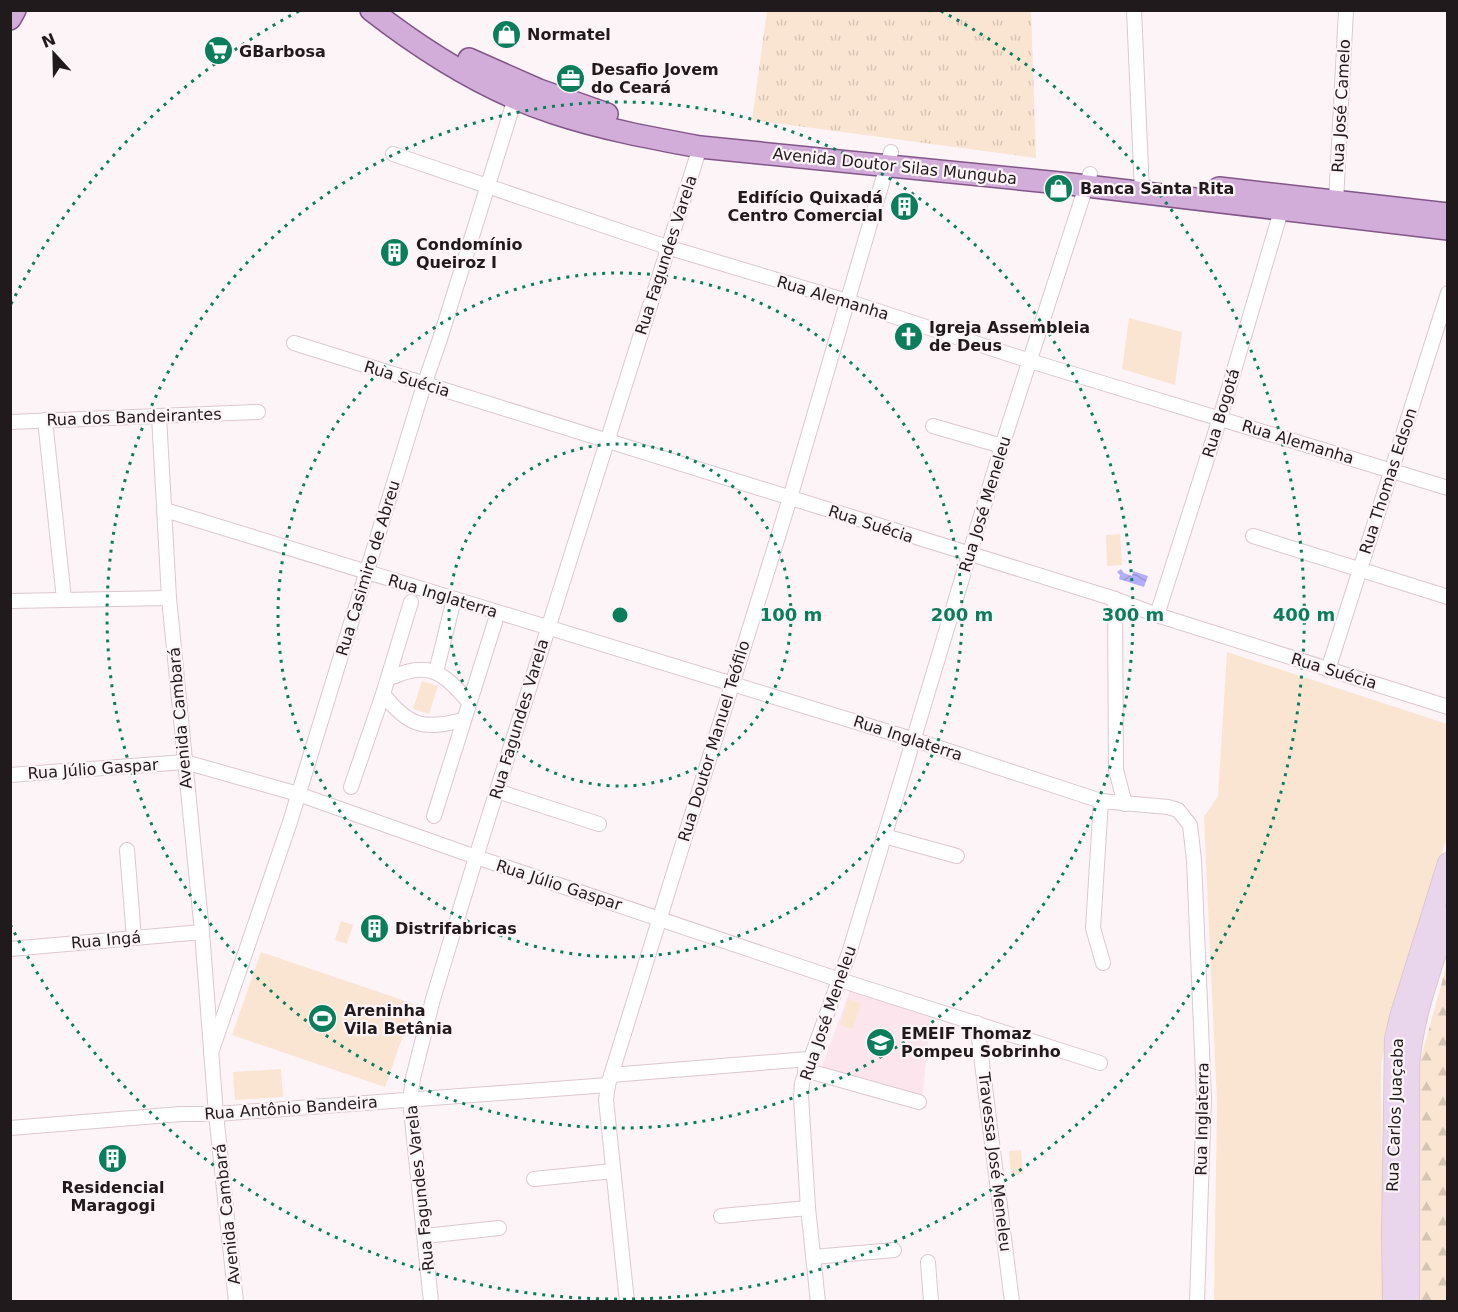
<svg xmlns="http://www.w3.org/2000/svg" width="1458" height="1312" viewBox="0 0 1458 1312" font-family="'DejaVu Sans',sans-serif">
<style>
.built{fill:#fce5ed}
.green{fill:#fae5d2}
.forest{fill:url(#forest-firs)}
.park{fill:url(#park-tufts)}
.water{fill:url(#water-waves)}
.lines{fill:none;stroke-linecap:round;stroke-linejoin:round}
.street-casing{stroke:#dcc8cf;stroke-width:16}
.secondary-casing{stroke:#dcc8cf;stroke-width:22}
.primary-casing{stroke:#825688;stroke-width:24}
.street{stroke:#fff;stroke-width:14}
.secondary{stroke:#e9d6ed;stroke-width:20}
.primary{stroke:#d3adda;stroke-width:21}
.ring{fill:none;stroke:#0a7e5b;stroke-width:3;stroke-dasharray:3 6}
.labels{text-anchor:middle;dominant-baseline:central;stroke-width:4.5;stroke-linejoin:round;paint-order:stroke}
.poi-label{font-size:16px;font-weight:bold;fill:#211a1d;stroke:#fcf4f7;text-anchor:start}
.street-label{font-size:16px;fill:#211a1d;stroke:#fcf4f7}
.centre{fill:#0a7e5b;stroke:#fcf4f7;stroke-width:3}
.ring-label{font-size:18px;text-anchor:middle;font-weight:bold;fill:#0a7e5b;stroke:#fcf4f7;stroke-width:4.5;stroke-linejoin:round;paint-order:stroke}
</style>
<defs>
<pattern id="forest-firs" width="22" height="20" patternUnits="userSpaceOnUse" patternTransform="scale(1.5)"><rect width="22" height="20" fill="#fae5d2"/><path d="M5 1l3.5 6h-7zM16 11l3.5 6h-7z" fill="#d6c4b4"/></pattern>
<pattern id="park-tufts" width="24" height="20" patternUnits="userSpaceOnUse" patternTransform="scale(1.5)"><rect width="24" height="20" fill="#fae5d2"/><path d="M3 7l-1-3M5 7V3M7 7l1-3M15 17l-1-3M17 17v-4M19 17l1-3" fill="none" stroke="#d6c4b4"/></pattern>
<pattern id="water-waves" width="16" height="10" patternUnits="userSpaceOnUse" patternTransform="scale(1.5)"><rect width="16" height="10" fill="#b4aefa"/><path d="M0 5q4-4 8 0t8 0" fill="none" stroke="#9a95d6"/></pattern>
</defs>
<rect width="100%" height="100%" fill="#fcf4f7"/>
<polygon class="built" points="850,990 931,1018 922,1098 822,1067"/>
<g class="green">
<polygon points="1129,318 1182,332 1175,385 1122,369"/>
<polygon points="1120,534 1122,565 1107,566 1106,535"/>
<polygon points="1227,652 1447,724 1447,837 1396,996 1381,1065 1383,1301 1214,1301 1217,1103 1204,817 1218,796"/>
<polygon points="422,681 438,686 429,714 413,709"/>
<polygon points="341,921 353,925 347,944 335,940"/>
<polygon points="261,952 414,1004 385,1087 232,1035"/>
<polygon points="848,999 861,1003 853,1029 840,1025"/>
<polygon points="281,1069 283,1097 235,1100 233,1072"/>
<polygon points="1021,1150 1023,1174 1011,1176 1009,1151"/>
</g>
<polygon class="forest" points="1447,964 1447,1301 1418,1302 1419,1065"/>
<polygon class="park" points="767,11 1031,11 1036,158 752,120"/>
<polygon class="water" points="1121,569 1124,573 1132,576 1133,571 1148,576 1144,587 1119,579 1120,575 1117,572"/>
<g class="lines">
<defs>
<g id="street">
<polyline points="1134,10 1142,192"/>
<polyline points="393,154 667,247 847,301 1030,361 1448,488"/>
<polyline points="1336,201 1346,10"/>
<polyline points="294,343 1115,599 1157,615 1448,707"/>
<polyline points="159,416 169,598 202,932 216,1114 236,1302"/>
<polyline points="45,420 64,599"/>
<polyline points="10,422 258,412"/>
<polyline points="933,426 1002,446"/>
<polyline points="165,510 915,740 1101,801 1168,807 1178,810 1190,825 1194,860 1204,1098 1197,1302"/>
<polyline points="1253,536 1448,597"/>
<polyline points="1115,599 1116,770 1125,804"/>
<polyline points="10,601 169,598"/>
<polyline points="1157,615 1220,418 1281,211"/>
<polyline points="1328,670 1448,293"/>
<polyline points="436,672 454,599"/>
<path d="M388,679C428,660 442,671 469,702"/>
<path d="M383,694C409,727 424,730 463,720"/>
<polyline points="10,775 185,762 298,794 476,857 840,980 1100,1063"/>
<polyline points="351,787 383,694 411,602"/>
<polyline points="497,791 599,824"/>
<polyline points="1101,801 1093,928 1103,963"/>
<polyline points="434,816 495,622"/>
<polyline points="884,836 957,856"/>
<polyline points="127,850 134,938"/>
<polyline points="10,949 202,932"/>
<polyline points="977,1023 1012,1302"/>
<polyline points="211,1053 290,822 424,385 440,339 517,92"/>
<polyline points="805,1070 919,1102"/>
<polyline points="611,1075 809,1059"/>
<polyline points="10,1128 181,1114 216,1114 608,1085"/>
<polyline points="534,1179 613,1171"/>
<polyline points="721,1216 808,1208"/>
<polyline points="425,1236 499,1228"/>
<polyline points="813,1257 894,1250"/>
<polyline points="928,1262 931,1302"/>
<polyline points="431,1302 410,1100 413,1078 433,999 476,857 700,147"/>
<polyline points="627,1302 606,1100 608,1085 790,498 891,152"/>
<polyline points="818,1302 808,1208 801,1096 802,1083 850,950 1002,446 1090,174"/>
</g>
<g id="secondary">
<polyline points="1393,1302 1392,1234 1395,1039 1400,1017 1448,863"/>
<path d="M1409,1302V1066C1413,1015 1432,966 1448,917"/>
</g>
<g id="primary">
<path d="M371,10C425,52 489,92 554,113C602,129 651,138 700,147L1070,184L1448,229"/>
<polyline points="10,19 15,10"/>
<polyline points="469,59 539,90 607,114"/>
<polyline points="1219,188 1448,214"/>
</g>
</defs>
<use href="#street" class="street-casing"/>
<use href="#secondary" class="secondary-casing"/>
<use href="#primary" class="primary-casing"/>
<use href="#street" class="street"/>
<use href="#secondary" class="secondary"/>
<use href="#primary" class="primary"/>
</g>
<g class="ring">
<circle cx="620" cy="615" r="171"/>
<circle cx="620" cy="615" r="342"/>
<circle cx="620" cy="615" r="513"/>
<path d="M11 304A684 684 0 0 1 299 11M941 11A684 684 0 1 1 11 926"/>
</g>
<defs>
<symbol id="shop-disc" viewBox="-11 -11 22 22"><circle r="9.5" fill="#0a7e5b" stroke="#fcf4f7"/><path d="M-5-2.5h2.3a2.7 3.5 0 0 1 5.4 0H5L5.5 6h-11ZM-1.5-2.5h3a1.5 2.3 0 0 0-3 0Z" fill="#fff"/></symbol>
<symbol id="supermarket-disc" viewBox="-11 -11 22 22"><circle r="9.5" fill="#0a7e5b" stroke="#fcf4f7"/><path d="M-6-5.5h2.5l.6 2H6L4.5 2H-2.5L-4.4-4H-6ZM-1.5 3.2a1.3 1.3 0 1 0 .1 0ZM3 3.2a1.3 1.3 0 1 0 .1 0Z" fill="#fff"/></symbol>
<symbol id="office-disc" viewBox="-11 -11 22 22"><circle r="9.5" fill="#0a7e5b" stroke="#fcf4f7"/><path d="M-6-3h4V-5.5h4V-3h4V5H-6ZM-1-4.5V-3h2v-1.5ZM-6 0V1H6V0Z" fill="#fff"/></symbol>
<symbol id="building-disc" viewBox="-11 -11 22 22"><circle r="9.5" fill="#0a7e5b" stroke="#fcf4f7"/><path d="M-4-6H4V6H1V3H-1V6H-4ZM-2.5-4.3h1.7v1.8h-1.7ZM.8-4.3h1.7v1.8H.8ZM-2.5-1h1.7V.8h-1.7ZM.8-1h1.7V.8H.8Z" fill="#fff"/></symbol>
<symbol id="church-disc" viewBox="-11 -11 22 22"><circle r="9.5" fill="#0a7e5b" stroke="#fcf4f7"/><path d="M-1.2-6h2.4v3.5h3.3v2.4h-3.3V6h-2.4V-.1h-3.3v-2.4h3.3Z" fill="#fff"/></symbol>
<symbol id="stadium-disc" viewBox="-11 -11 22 22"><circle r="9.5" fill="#0a7e5b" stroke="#fcf4f7"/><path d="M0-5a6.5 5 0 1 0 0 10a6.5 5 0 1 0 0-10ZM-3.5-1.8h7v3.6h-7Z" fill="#fff"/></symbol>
<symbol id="school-disc" viewBox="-11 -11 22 22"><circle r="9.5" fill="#0a7e5b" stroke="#fcf4f7"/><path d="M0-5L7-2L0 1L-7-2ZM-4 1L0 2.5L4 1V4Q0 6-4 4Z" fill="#fff"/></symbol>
</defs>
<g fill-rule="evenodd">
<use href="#shop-disc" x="490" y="18" width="33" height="33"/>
<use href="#supermarket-disc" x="202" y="34" width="33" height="33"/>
<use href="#office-disc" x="554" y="62" width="33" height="33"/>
<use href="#shop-disc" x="1042" y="172" width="33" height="33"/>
<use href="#building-disc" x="888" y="190" width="33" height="33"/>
<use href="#building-disc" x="378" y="236" width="33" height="33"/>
<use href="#church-disc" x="892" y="320" width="33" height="33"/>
<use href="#building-disc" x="358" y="912" width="33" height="33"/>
<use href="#stadium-disc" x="306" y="1002" width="33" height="33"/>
<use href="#school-disc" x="864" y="1026" width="33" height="33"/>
<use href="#building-disc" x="96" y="1142" width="33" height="33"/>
</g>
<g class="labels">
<g class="poi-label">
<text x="527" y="34">Normatel</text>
<text x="239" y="51">GBarbosa</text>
<text x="591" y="69">Desafio Jovem<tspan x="591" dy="18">do Ceará</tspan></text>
<text x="1080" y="188">Banca Santa Rita</text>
<text x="883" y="197" text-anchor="end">Edifício Quixadá<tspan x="883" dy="18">Centro Comercial</tspan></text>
<text x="416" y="244">Condomínio<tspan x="416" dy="18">Queiroz I</tspan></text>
<text x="929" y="327">Igreja Assembleia<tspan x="929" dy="18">de Deus</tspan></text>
<text x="395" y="928">Distrifabricas</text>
<text x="344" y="1010">Areninha<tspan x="344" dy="18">Vila Betânia</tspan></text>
<text x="901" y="1033">EMEIF Thomaz<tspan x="901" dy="18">Pompeu Sobrinho</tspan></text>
<text x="113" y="1187" text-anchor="middle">Residencial<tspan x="113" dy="18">Maragogi</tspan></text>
</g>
<g class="street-label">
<text transform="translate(1341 106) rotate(-87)">Rua José Camelo</text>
<text transform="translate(895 166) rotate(6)">Avenida Doutor Silas Munguba</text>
<text transform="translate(666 255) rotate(-72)">Rua Fagundes Varela</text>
<text transform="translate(833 298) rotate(17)">Rua Alemanha</text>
<text transform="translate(407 379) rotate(17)">Rua Suécia</text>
<text transform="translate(1221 413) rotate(-73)">Rua Bogotá</text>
<text transform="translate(134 417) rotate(-2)">Rua dos Bandeirantes</text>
<text transform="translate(1298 442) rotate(17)">Rua Alemanha</text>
<text transform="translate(1388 481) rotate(-72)">Rua Thomas Edson</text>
<text transform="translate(985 504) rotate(-73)">Rua José Meneleu</text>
<text transform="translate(871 524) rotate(18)">Rua Suécia</text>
<text transform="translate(368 568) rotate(-73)">Rua Casimiro de Abreu</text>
<text transform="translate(443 596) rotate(17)">Rua Inglaterra</text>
<text transform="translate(1334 671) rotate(17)">Rua Suécia</text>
<text transform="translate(180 718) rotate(-95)">Avenida Cambará</text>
<text transform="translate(519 719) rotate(-73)">Rua Fagundes Varela</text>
<text transform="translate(908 738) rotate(18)">Rua Inglaterra</text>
<text transform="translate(714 741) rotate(-73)">Rua Doutor Manuel Teófilo</text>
<text transform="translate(93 769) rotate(-4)">Rua Júlio Gaspar</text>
<text transform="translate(559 885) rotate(18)">Rua Júlio Gaspar</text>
<text transform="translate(106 940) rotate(-5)">Rua Ingá</text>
<text transform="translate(828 1013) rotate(-71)">Rua José Meneleu</text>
<text transform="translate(291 1108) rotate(-4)">Rua Antônio Bandeira</text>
<text transform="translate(1395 1115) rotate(-88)">Rua Carlos Juaçaba</text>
<text transform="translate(1202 1119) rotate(-89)">Rua Inglaterra</text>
<text transform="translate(995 1162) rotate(83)">Travessa José Meneleu</text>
<text transform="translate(420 1188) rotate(-96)">Rua Fagundes Varela</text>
<text transform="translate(227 1214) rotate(-96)">Avenida Cambará</text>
</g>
</g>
<circle cx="620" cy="615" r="9" class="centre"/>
<g class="ring-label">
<text x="791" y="621">100 m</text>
<text x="962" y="621">200 m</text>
<text x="1133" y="621">300 m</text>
<text x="1304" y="621">400 m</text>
</g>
<rect width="1458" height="1312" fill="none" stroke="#211a1d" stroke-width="24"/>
<g transform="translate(54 54) rotate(338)" stroke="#fcf4f7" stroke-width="4.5" paint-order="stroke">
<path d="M0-4.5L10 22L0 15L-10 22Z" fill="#211a1d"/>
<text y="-9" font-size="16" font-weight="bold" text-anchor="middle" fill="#211a1d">N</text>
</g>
</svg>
